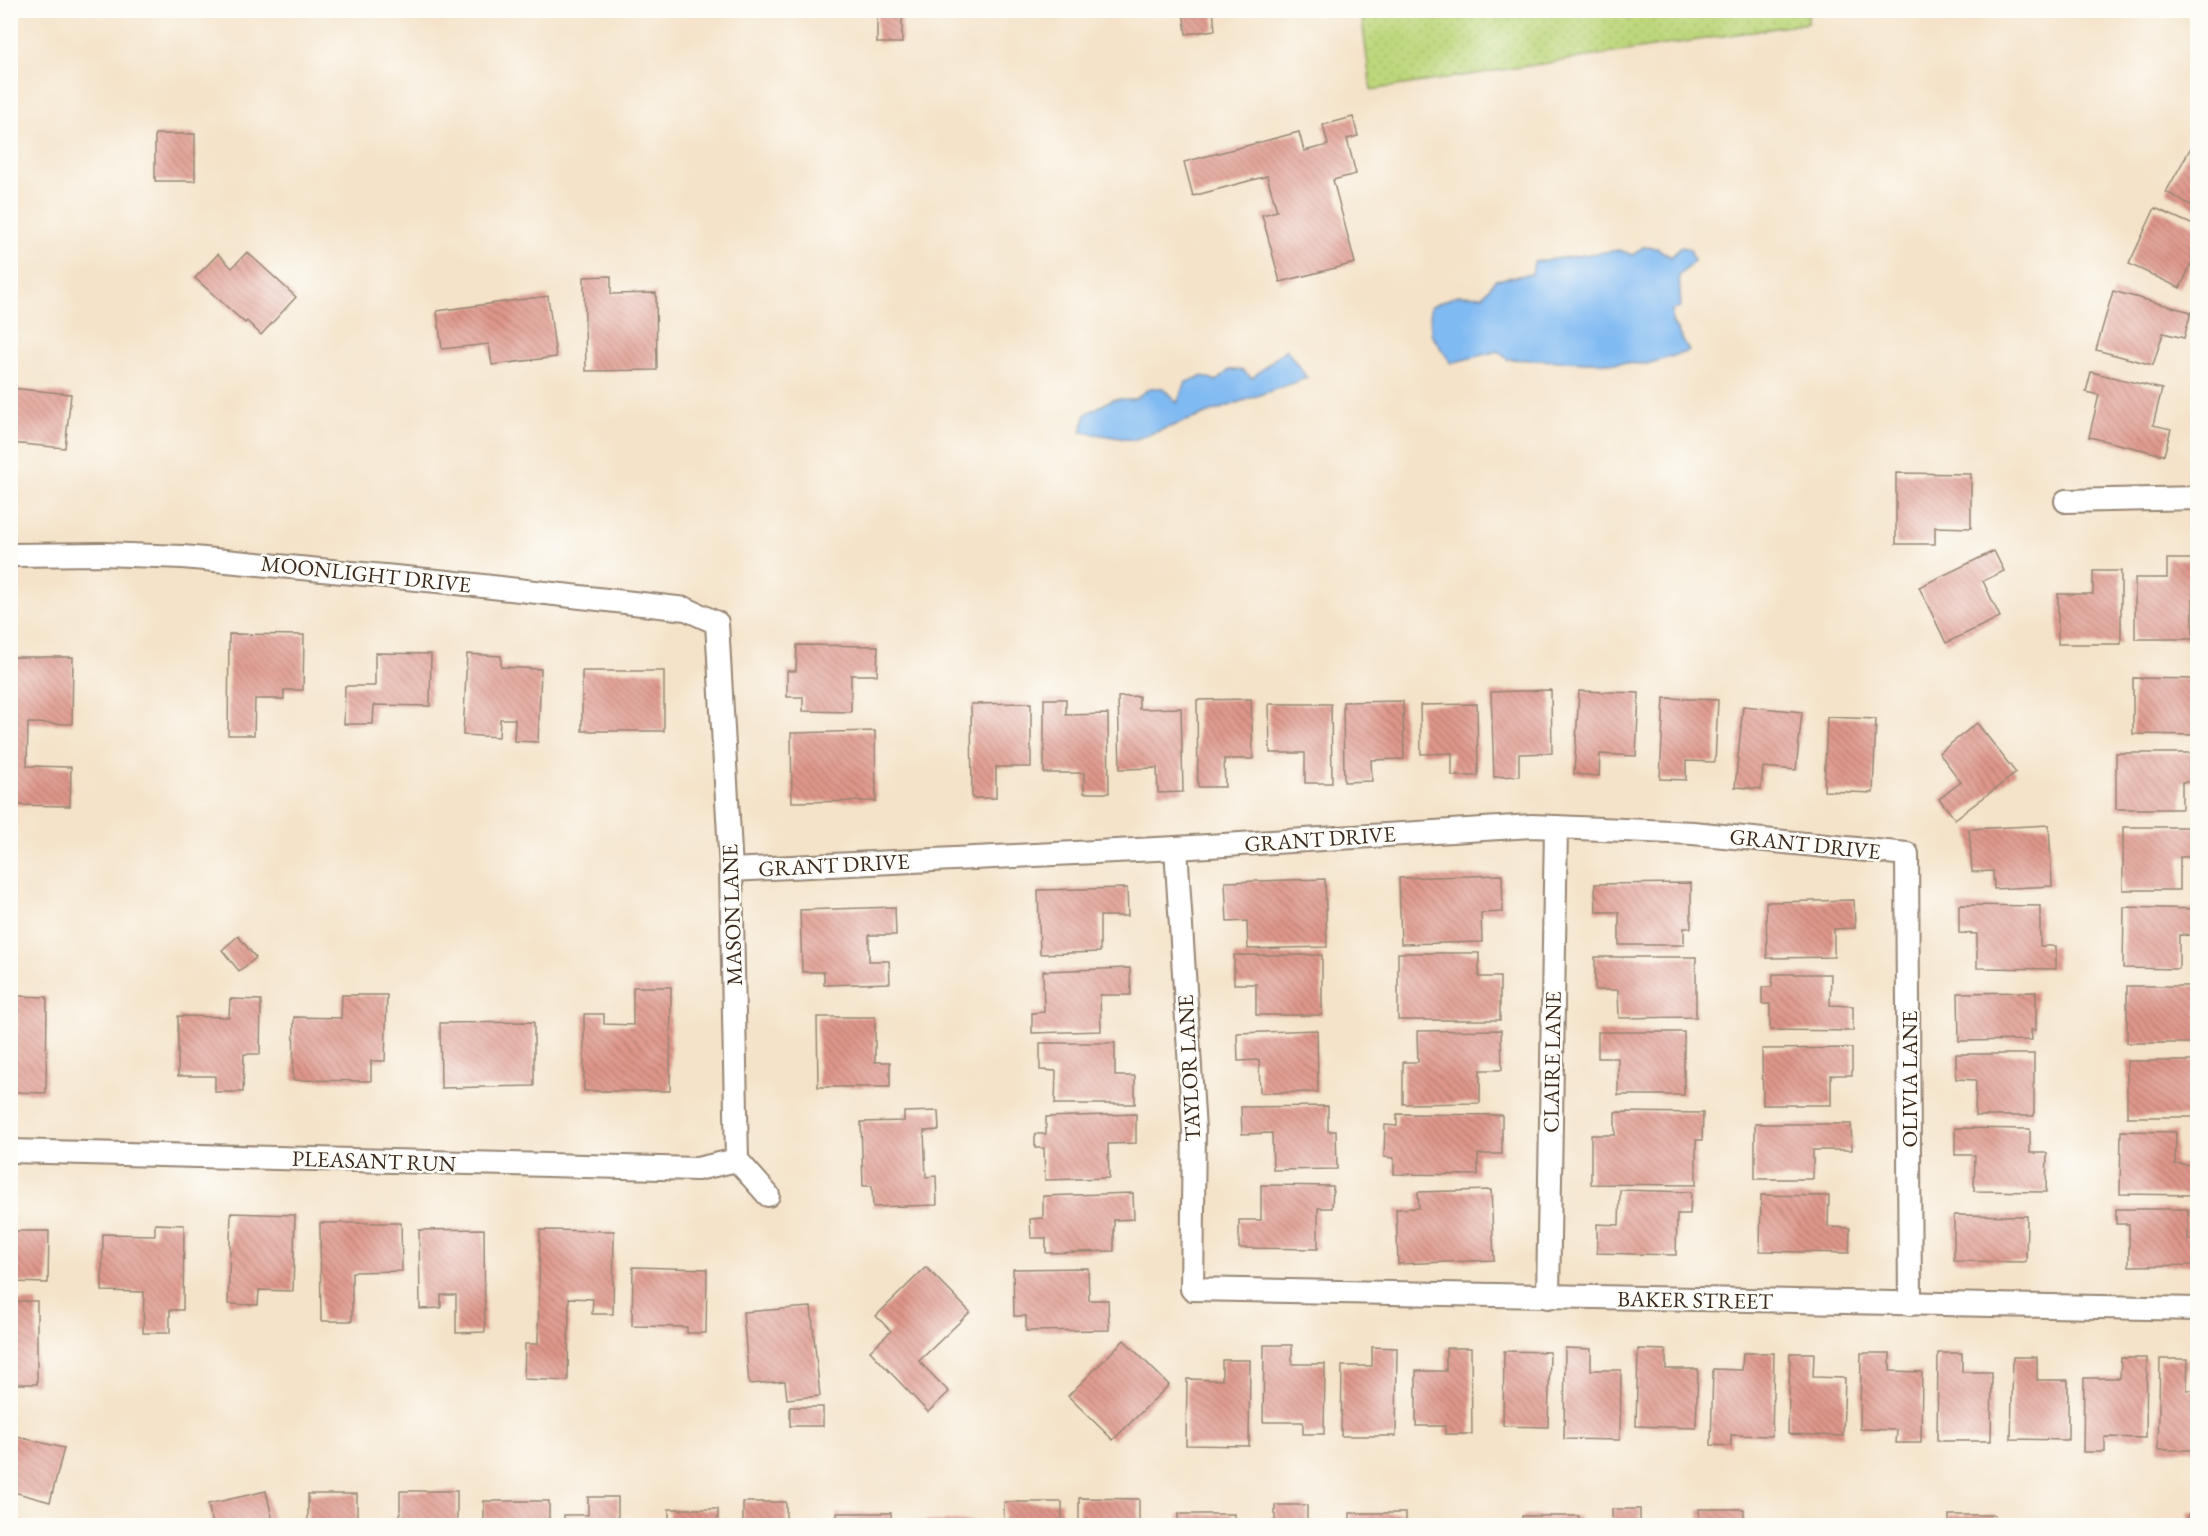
<svg xmlns="http://www.w3.org/2000/svg" width="2208" height="1536" viewBox="0 0 2208 1536" font-family="'EB Garamond',serif">
<style>
.park{fill:url(#park-dots);stroke:#7c804d;stroke-width:1.5}
.water{fill:#80baf2;stroke:#5e7288;stroke-width:1.5}
.building{fill:url(#building-back-hatch)}
.lines{fill:none;stroke-linecap:round;stroke-linejoin:round}
.minor-casing{stroke:#988674;stroke-width:26}
.minor{stroke:#fff;stroke-width:22}
.labels{text-anchor:middle;dominant-baseline:central;stroke-width:5;stroke-linejoin:round;paint-order:stroke}
.street-label{font-size:22px;fill:#3b2a1e;stroke:#fdfcf7}
</style>
<defs>
<pattern id="park-dots" width="8" height="8" patternUnits="userSpaceOnUse" patternTransform="scale(1.5)"><rect width="8" height="8" fill="#bdd77c"/><path d="M2 2h.1M6 6h.1" fill="none" stroke="#a3b96b" stroke-width="1.8" stroke-linecap="round"/></pattern>
<pattern id="building-back-hatch" width="6" height="6" patternUnits="userSpaceOnUse" patternTransform="scale(1.5)"><rect width="6" height="6" fill="#df978b"/><path d="M-1 5l2 2M0 0l6 6M5-1l2 2" fill="none" stroke="#b67b71"/></pattern>
</defs>
<rect width="100%" height="100%" fill="#fdfcf7"/>
<filter id="ink" filterUnits="userSpaceOnUse"><feTurbulence type="fractalNoise" baseFrequency=".0167" numOctaves="2"/><feDisplacementMap in="SourceGraphic" scale="12" xChannelSelector="R" yChannelSelector="G"/><feConvolveMatrix kernelMatrix="1 2 1 2 8 2 1 2 1" color-interpolation-filters="sRGB"/></filter>
<filter id="wash" filterUnits="userSpaceOnUse"><feTurbulence type="fractalNoise" baseFrequency=".008" numOctaves="4" result="noise"/><feDisplacementMap in="SourceGraphic" scale="24" xChannelSelector="R" yChannelSelector="G"/><feGaussianBlur stdDeviation="1.35" result="paint"/><feColorMatrix in="noise" values="0 0 0 0 0 0 0 0 0 0 0 0 0 0 0 0 0 1.4 0 .05"/><feComposite in="paint" operator="in"/></filter>
<g filter="url(#wash)">
<rect width="100%" height="100%" fill="#f4e3c9"/>
<polygon class="park" points="1361,11 1808,10 1808,23 1371,90"/>
<g class="water">
<polygon points="1643,247 1657,248 1671,257 1681,247 1690,249 1694,261 1679,276 1681,308 1672,310 1672,322 1689,351 1647,364 1507,359 1498,351 1451,363 1431,334 1430,307 1458,295 1483,296 1495,280 1532,274 1534,262 1619,250 1633,255"/>
<polygon points="1286,349 1307,378 1133,440 1081,432 1086,414 1113,399 1134,399 1150,388 1163,388 1177,403 1186,382 1203,376 1217,381 1229,370 1242,370 1252,378"/>
</g>
<g id="blocks">
<g class="building">
<polygon points="1183,10 1213,10 1215,30 1186,34"/>
<rect x="877" y="13" width="25" height="30"/>
<polygon points="1353,117 1358,136 1347,139 1356,174 1333,180 1355,263 1280,282 1262,215 1277,211 1267,176 1193,196 1184,162 1299,132 1304,151 1328,145 1323,125"/>
<rect x="155" y="134" width="40" height="47"/>
<polygon points="2198,135 2198,209 2166,192"/>
<polygon points="2155,208 2198,227 2198,257 2195,256 2180,288 2129,264"/>
<polygon points="247,252 296,297 261,335 247,321 245,323 195,278 218,254 232,268"/>
<polygon points="611,276 611,294 656,293 657,370 586,371 584,277"/>
<polygon points="2113,291 2191,312 2184,338 2163,333 2153,365 2096,350"/>
<polygon points="548,296 556,357 492,365 489,344 442,349 437,311"/>
<polygon points="2091,372 2162,389 2153,425 2171,429 2164,455 2089,437 2099,395 2086,392"/>
<polygon points="10,388 71,394 65,448 10,443"/>
<polygon points="1896,473 1971,474 1971,528 1935,527 1935,544 1896,544"/>
<polygon points="1994,551 2004,571 1983,581 2000,617 1946,643 1919,587"/>
<polygon points="2167,559 2193,559 2193,639 2135,639 2135,578 2167,578"/>
<polygon points="2093,571 2121,571 2121,644 2058,644 2058,594 2093,594"/>
<polygon points="229,634 304,635 303,690 284,690 284,699 255,699 254,735 228,735"/>
<polygon points="797,645 878,646 877,675 851,675 851,712 803,711 803,697 787,697 787,671 796,671"/>
<polygon points="375,653 431,654 430,706 374,705 373,724 344,724 345,686 375,686"/>
<polygon points="467,654 501,656 501,667 541,669 538,742 514,741 515,719 500,719 499,737 463,735"/>
<polygon points="10,657 73,657 72,724 28,723 27,766 71,767 70,806 11,805"/>
<rect x="582" y="671" width="82" height="60"/>
<polygon points="2133,678 2198,679 2196,735 2133,734"/>
<polygon points="1551,690 1552,753 1519,754 1519,776 1494,777 1491,692"/>
<polygon points="1579,691 1639,693 1636,756 1600,754 1599,776 1574,774"/>
<polygon points="1139,696 1139,709 1181,708 1183,792 1158,793 1157,768 1120,769 1118,697"/>
<polygon points="1664,698 1718,700 1715,762 1686,761 1686,780 1660,779"/>
<polygon points="1044,699 1066,699 1066,715 1108,714 1109,793 1084,793 1084,773 1044,773"/>
<polygon points="1251,699 1253,759 1224,759 1225,787 1198,787 1197,700"/>
<polygon points="1403,701 1404,759 1371,760 1372,781 1344,782 1343,702"/>
<polygon points="1031,703 1031,767 996,767 996,798 972,798 971,704"/>
<polygon points="1269,704 1331,704 1332,783 1305,783 1305,753 1270,753"/>
<polygon points="1477,704 1478,776 1452,776 1452,753 1421,754 1420,705"/>
<polygon points="1743,706 1802,712 1796,770 1763,767 1761,789 1735,787"/>
<polygon points="1827,717 1876,719 1873,793 1824,791"/>
<polygon points="1977,723 2016,773 1955,819 1939,799 1961,782 1939,753"/>
<polygon points="875,731 876,801 792,802 791,733"/>
<polygon points="2116,753 2198,753 2198,782 2182,782 2182,809 2116,809"/>
<polygon points="2049,825 2052,886 1994,889 1993,871 1972,872 1969,829"/>
<polygon points="2123,827 2198,827 2198,857 2180,857 2180,890 2123,890"/>
<polygon points="1502,875 1503,912 1481,913 1482,942 1401,944 1399,878"/>
<polygon points="1325,879 1327,947 1248,949 1247,921 1227,922 1225,882"/>
<polygon points="1691,883 1691,928 1684,928 1684,945 1619,945 1619,912 1596,912 1595,884"/>
<polygon points="1127,888 1128,916 1100,916 1100,952 1040,954 1038,890"/>
<polygon points="1854,900 1855,928 1834,929 1834,957 1767,958 1766,902"/>
<polygon points="1959,905 2040,906 2040,946 2056,946 2056,969 1977,968 1977,934 1959,933"/>
<polygon points="895,907 896,935 869,935 869,961 889,961 890,983 824,985 824,972 802,972 800,910"/>
<polygon points="2124,907 2198,909 2198,936 2179,935 2179,969 2123,968"/>
<polygon points="238,936 256,958 239,971 222,950"/>
<polygon points="1398,953 1479,953 1479,977 1500,977 1500,1020 1398,1020"/>
<polygon points="1234,955 1322,955 1322,1015 1256,1015 1256,984 1234,984"/>
<polygon points="1595,957 1696,957 1696,1017 1619,1018 1618,990 1595,990"/>
<polygon points="1130,968 1131,995 1100,995 1101,1031 1032,1033 1032,1013 1044,1012 1043,971"/>
<polygon points="1773,974 1831,974 1830,1005 1853,1006 1853,1031 1770,1030 1770,1004 1762,1004 1762,987 1772,987"/>
<rect x="2127" y="986" width="71" height="57"/>
<polygon points="633,987 671,987 670,1091 584,1091 584,1014 604,1014 604,1024 633,1025"/>
<polygon points="2036,992 2036,1030 2031,1030 2032,1040 1959,1041 1958,993"/>
<polygon points="342,995 387,995 385,1061 371,1061 371,1081 293,1080 294,1017 341,1018"/>
<polygon points="18,996 47,997 46,1093 10,1092 10,1034 17,1034"/>
<polygon points="230,999 261,1000 260,1054 244,1054 243,1092 215,1092 215,1076 178,1076 178,1016 229,1017"/>
<polygon points="817,1017 875,1017 875,1062 890,1062 890,1087 818,1087"/>
<polygon points="534,1022 534,1086 441,1088 440,1023"/>
<polygon points="1317,1030 1318,1092 1260,1093 1259,1060 1238,1061 1237,1033"/>
<polygon points="1501,1030 1502,1070 1480,1070 1480,1103 1403,1104 1403,1062 1418,1062 1417,1031"/>
<polygon points="1598,1032 1684,1032 1684,1095 1618,1095 1618,1058 1598,1058"/>
<polygon points="1040,1043 1115,1043 1115,1076 1135,1076 1135,1104 1055,1104 1056,1071 1040,1070"/>
<polygon points="1852,1048 1852,1075 1831,1075 1831,1105 1763,1105 1762,1049"/>
<polygon points="1956,1054 2034,1054 2034,1116 1975,1116 1976,1080 1956,1079"/>
<rect x="2127" y="1061" width="71" height="56"/>
<polygon points="1328,1106 1328,1131 1336,1131 1337,1169 1273,1170 1272,1133 1242,1134 1241,1107"/>
<polygon points="938,1111 939,1130 924,1131 926,1177 936,1176 937,1205 873,1207 872,1186 863,1186 861,1122 904,1121 904,1112"/>
<polygon points="1615,1112 1703,1113 1702,1140 1696,1140 1696,1185 1591,1184 1591,1135 1615,1135"/>
<polygon points="1136,1114 1136,1143 1108,1144 1109,1178 1045,1180 1044,1148 1035,1148 1035,1134 1046,1134 1046,1117"/>
<polygon points="1397,1114 1502,1115 1502,1154 1478,1154 1478,1175 1394,1174 1394,1158 1384,1157 1385,1125 1397,1126"/>
<polygon points="1755,1124 1851,1124 1852,1150 1813,1150 1813,1179 1755,1179"/>
<polygon points="1955,1128 2030,1129 2030,1153 2047,1153 2046,1192 1974,1191 1975,1155 1955,1155"/>
<polygon points="2121,1131 2176,1132 2175,1164 2198,1165 2198,1195 2120,1194"/>
<polygon points="1261,1185 1333,1186 1332,1208 1318,1208 1318,1249 1239,1248 1239,1220 1261,1220"/>
<polygon points="1491,1190 1494,1260 1398,1264 1396,1209 1419,1208 1418,1192"/>
<polygon points="1620,1190 1691,1192 1690,1214 1677,1214 1676,1255 1597,1253 1597,1224 1619,1225"/>
<polygon points="1133,1193 1134,1219 1114,1220 1114,1251 1046,1253 1046,1238 1031,1238 1030,1219 1043,1218 1043,1196"/>
<polygon points="1761,1195 1829,1196 1828,1227 1850,1228 1849,1253 1760,1251"/>
<polygon points="2116,1209 2188,1209 2188,1239 2198,1239 2198,1265 2129,1266 2129,1224 2116,1224"/>
<polygon points="231,1213 295,1215 293,1291 259,1290 258,1305 228,1304"/>
<polygon points="1954,1215 2027,1216 2026,1262 1954,1261"/>
<polygon points="320,1223 401,1223 402,1271 352,1272 352,1321 321,1321"/>
<polygon points="155,1224 184,1225 183,1310 170,1310 170,1333 143,1333 144,1292 102,1291 103,1234 155,1235"/>
<polygon points="484,1229 485,1332 456,1333 456,1295 441,1295 441,1308 420,1309 419,1230"/>
<polygon points="540,1230 614,1231 613,1314 592,1314 593,1299 569,1298 568,1381 524,1379 525,1344 538,1344"/>
<polygon points="10,1231 49,1231 48,1283 10,1282"/>
<polygon points="633,1267 707,1269 706,1333 687,1333 687,1327 632,1326"/>
<polygon points="926,1267 970,1312 919,1361 949,1392 928,1412 870,1351 891,1331 876,1316"/>
<polygon points="1088,1268 1089,1300 1108,1300 1109,1330 1026,1331 1026,1316 1014,1316 1013,1269"/>
<rect x="10" y="1301" width="27" height="83"/>
<polygon points="811,1307 820,1396 787,1399 785,1381 749,1384 743,1312"/>
<polygon points="1124,1340 1169,1385 1113,1440 1068,1396"/>
<polygon points="1264,1345 1292,1345 1292,1364 1325,1364 1324,1434 1303,1434 1303,1422 1263,1422"/>
<polygon points="1372,1347 1397,1348 1396,1436 1341,1436 1342,1366 1372,1366"/>
<polygon points="1446,1348 1471,1348 1472,1434 1445,1434 1445,1426 1416,1426 1416,1371 1446,1371"/>
<polygon points="1565,1348 1591,1349 1591,1370 1621,1370 1620,1440 1564,1439"/>
<polygon points="1638,1349 1666,1350 1666,1369 1698,1369 1696,1428 1636,1426"/>
<polygon points="1504,1351 1550,1352 1548,1427 1503,1426"/>
<polygon points="1743,1353 1774,1353 1772,1436 1731,1435 1731,1446 1711,1445 1713,1369 1742,1370"/>
<polygon points="1790,1353 1814,1353 1813,1377 1845,1378 1843,1436 1788,1434"/>
<polygon points="1861,1353 1890,1353 1890,1371 1922,1372 1921,1443 1896,1443 1897,1430 1860,1429"/>
<polygon points="1938,1353 1962,1353 1962,1372 1992,1372 1991,1441 1937,1441"/>
<polygon points="2013,1357 2037,1357 2037,1380 2068,1380 2068,1440 2011,1439"/>
<polygon points="2121,1358 2147,1358 2146,1438 2105,1437 2105,1452 2083,1452 2084,1378 2120,1378"/>
<polygon points="2160,1359 2188,1359 2187,1390 2198,1390 2198,1450 2158,1450"/>
<polygon points="1222,1360 1250,1360 1249,1446 1186,1445 1187,1379 1222,1380"/>
<rect x="790" y="1407" width="33" height="19"/>
<polygon points="10,1435 64,1448 50,1502 10,1491"/>
<polygon points="266,1491 274,1526 213,1526 208,1504"/>
<rect x="400" y="1491" width="57" height="35"/>
<rect x="308" y="1494" width="49" height="32"/>
<polygon points="588,1497 618,1497 618,1526 564,1526 564,1515 588,1515"/>
<polygon points="1079,1498 1139,1499 1139,1526 1079,1526"/>
<rect x="484" y="1501" width="65" height="25"/>
<rect x="743" y="1502" width="43" height="24"/>
<rect x="1004" y="1502" width="58" height="24"/>
<polygon points="1275,1505 1307,1505 1307,1526 1250,1526 1250,1521 1275,1521"/>
<rect x="669" y="1509" width="49" height="17"/>
<rect x="1612" y="1509" width="28" height="17"/>
<rect x="1699" y="1509" width="45" height="17"/>
<rect x="2189" y="1512" width="9" height="14"/>
<rect x="837" y="1513" width="54" height="13"/>
<rect x="1350" y="1513" width="56" height="13"/>
<polygon points="10,1514 29,1526 10,1526"/>
<rect x="1178" y="1514" width="56" height="12"/>
<rect x="1949" y="1515" width="46" height="11"/>
<rect x="1522" y="1516" width="57" height="10"/>
<rect x="924" y="1521" width="56" height="5"/>
<rect x="1440" y="1522" width="46" height="4"/>
</g>
</g>
</g>
<g filter="url(#ink)">
<use href="#blocks" fill-opacity="0" stroke="#988674" stroke-width="1.5"/>
<g class="lines">
<defs>
<g id="minor">
<polyline points="2066,501 2198,498"/>
<polyline points="10,555 102,554 183,557 448,582 686,609 717,623 731,870 737,1160 768,1195"/>
<polyline points="1176,848 1194,1130 1192,1289 2198,1309"/>
<polyline points="731,870 1176,848 1532,826 1693,833 1907,854 1910,1304"/>
<polyline points="10,1151 697,1169 737,1160"/>
<polyline points="1548,1297 1556,827"/>
</g>
</defs>
<use href="#minor" class="minor-casing"/>
<use href="#minor" class="minor"/>
</g>
</g>
<g class="labels">
<g class="street-label">
<text transform="translate(366 574) rotate(6)">MOONLIGHT DRIVE</text>
<text transform="translate(1320 839) rotate(-4)">GRANT DRIVE</text>
<text transform="translate(1805 844) rotate(6)">GRANT DRIVE</text>
<text transform="translate(834 865) rotate(-3)">GRANT DRIVE</text>
<text transform="translate(732 915) rotate(-92)">MASON LANE</text>
<text transform="translate(1552 1062) rotate(-89)">CLAIRE LANE</text>
<text transform="translate(1189 1068) rotate(-93)">TAYLOR LANE</text>
<text transform="translate(1909 1079) rotate(-90)">OLIVIA LANE</text>
<text transform="translate(374 1161) rotate(2)">PLEASANT RUN</text>
<text transform="translate(1695 1300) rotate(1)">BAKER STREET</text>
</g>
</g>
<rect width="2208" height="1536" fill="none" stroke="#fdfcf7" stroke-width="36"/>
</svg>
